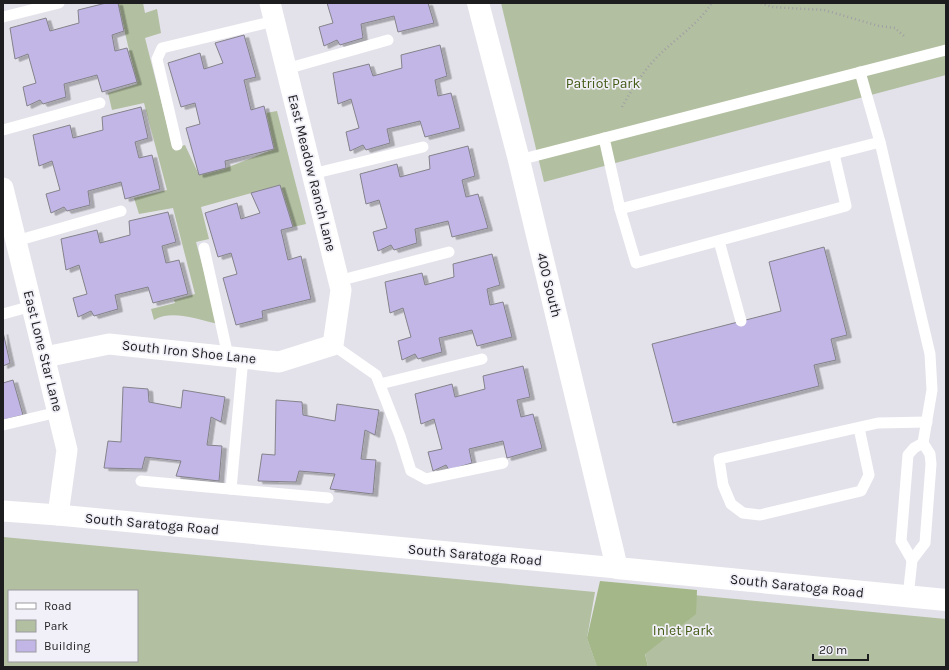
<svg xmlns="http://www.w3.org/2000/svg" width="949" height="670" viewBox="0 0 949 670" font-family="Karla,sans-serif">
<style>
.green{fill:#b2bfa0;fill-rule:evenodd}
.forest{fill:#a3b788}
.building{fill:#c2b6e7;stroke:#84828a;filter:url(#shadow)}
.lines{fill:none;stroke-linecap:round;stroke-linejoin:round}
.path{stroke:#a09fa5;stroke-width:2.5;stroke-dasharray:1 3;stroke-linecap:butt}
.service{stroke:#fff;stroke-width:11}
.minor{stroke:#fff;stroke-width:21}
.tertiary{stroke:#fff;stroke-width:22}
.labels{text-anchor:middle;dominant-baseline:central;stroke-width:3.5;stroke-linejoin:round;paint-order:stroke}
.park-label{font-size:14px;fill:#445c16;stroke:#f1eff7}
.street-label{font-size:14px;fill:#1d1d1f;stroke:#f1eff7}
</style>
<defs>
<filter id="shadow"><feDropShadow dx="4.5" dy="2.5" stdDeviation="0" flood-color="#0004"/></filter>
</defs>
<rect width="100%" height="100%" fill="#e3e2ea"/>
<g class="green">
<path d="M118,3H143L145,13L157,9L161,33L145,38L173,148L185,145L199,175L226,168L274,149L266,113L277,111L306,224L293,227L280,185L201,207L209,239L196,242L218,324C199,320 172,309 154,320L151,309L175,303L174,300L195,294L173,208L139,214L134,198L167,190L144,103L112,110L108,93L137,84Z"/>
<polygon points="501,3 946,3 946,75 544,182"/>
<path d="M3,537L595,592L587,638L597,667H3ZM9,591H137V661H9Z"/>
<polygon points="631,589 946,619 946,667 648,667"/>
</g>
<polygon class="forest" points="600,581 697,590 696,614 645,654 648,667 597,667 587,638"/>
<g class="building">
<polygon points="106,3 118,3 124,31 112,35 115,51 127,48 137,82 102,92 97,75 64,84 66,97 43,104 40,100 27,106 23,87 36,83 28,54 15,59 10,28 46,18 50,31 79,23 78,10"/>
<polygon points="327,3 428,3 434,23 398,32 394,16 361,24 363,38 340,45 337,40 324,46 319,27 333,23"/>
<polygon points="244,35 256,77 244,80 251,110 264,106 274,149 225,161 226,168 199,175 186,128 200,124 195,103 181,107 168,63 200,53 204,69 223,63 215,43"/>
<polygon points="440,45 447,76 435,80 438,96 451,93 460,128 425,137 420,121 387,129 390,143 366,150 363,145 350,151 346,132 359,128 351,99 338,104 333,73 369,64 373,76 402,68 401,55"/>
<polygon points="141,107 148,138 135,142 139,158 152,155 160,189 125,199 121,182 88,191 90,205 67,211 64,207 51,213 46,194 60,190 52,161 39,166 33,135 70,125 73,138 103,130 102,117"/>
<polygon points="468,146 475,176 462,180 466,197 478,194 488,228 452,237 448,221 415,229 417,243 394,250 391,245 378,251 373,232 387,228 379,200 366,204 360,174 397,164 400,177 430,169 429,156"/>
<polygon points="280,185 293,227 281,230 288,260 301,256 311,299 262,311 263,318 236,325 223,278 237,274 231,253 218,257 205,213 237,203 241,219 260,213 251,193"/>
<polygon points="168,212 176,242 162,246 166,263 179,260 188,294 153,303 148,287 115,295 118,309 94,316 91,311 78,317 73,298 87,294 79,265 66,270 61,239 97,230 100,243 130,235 129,221"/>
<polygon points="824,247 847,335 831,339 836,360 814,365 819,386 673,423 652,344 781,311 769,262"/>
<polygon points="492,254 500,285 487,289 490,305 503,302 512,337 477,346 472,330 439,338 442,352 418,359 415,354 402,360 398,341 411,337 403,308 390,313 385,282 422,273 425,285 454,277 453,264"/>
<polygon points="3,332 10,363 3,366"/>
<polygon points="523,366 530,397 517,400 521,417 533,414 542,448 507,458 503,441 469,449 472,463 449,470 446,465 433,471 428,452 442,449 434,419 421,424 415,394 452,384 455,397 485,389 483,376"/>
<polygon points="13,380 23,415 3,420 3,383"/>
<polygon points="123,387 148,389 149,402 181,408 183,390 225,397 221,422 211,417 207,445 222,446 219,481 176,476 181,461 145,457 142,469 104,468 108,441 121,442"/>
<polygon points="276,400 302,402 303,415 335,421 337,404 379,410 375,435 365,430 361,459 376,460 373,494 330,489 335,474 299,471 296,482 258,481 262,454 275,455"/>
</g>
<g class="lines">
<g class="path">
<polyline points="761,3 772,7 824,10 879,26 895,28 905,37"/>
<path d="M622,107C632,89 642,73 656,58C675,39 697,25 712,3"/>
</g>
<g class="service">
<polyline points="3,17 59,3"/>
<polyline points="286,69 388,40"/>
<polyline points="3,130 100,103"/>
<polyline points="604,138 620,209 880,142 860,72"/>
<polyline points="880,142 930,354 932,390 923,443 930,454 931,464 925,543 912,560 908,597"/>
<polyline points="177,145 157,59 162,48 274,21"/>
<polyline points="519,160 946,50"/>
<polyline points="312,174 423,147"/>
<polyline points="620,209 636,263 846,206 834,154"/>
<polyline points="16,241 121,211"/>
<polyline points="719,241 741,321"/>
<polyline points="204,248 228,356"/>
<polyline points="338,281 449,252"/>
<polyline points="3,314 32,306"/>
<polyline points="333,345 376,375 400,436 411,471 426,479 503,463"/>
<polyline points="380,384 482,359"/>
<polyline points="3,425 58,412"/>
<polyline points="859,428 869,475 861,491 760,515 743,513 731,504 723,485 719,459 878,423 927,422"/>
<polyline points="141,481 328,498"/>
<polyline points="231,489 243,358"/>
<polyline points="912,560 901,541 908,455 914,448 923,443"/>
</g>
<g class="minor">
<polyline points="3,188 67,450 58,515"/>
<polyline points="45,357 109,344 279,362 333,345 341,290 270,3"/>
<polyline points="3,511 58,515 617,568"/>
</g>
<polyline class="tertiary" points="478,3 519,160 617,568 946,600"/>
</g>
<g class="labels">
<g class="park-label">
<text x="603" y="83">Patriot Park</text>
<text x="683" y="630">Inlet Park</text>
</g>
<g class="street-label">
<text transform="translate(312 173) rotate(76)">East Meadow Ranch Lane</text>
<text transform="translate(549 285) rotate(76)">400 South</text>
<text transform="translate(43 351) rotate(76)">East Lone Star Lane</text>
<text transform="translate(189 352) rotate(6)">South Iron Shoe Lane</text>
<text transform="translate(152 524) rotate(5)">South Saratoga Road</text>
<text transform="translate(475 555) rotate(5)">South Saratoga Road</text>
<text transform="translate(797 586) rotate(6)">South Saratoga Road</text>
</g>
</g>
<rect width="949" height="670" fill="none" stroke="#1d1d1f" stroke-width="8"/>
<rect x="8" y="590" width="130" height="72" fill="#f1eff7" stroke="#9c9ba1"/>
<rect x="16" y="603" width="20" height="6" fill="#ffffff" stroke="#9c9ba1"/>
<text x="44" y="610" font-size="12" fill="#1d1d1f">Road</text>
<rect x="16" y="620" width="20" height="12" fill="#b2bfa0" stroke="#9c9ba1"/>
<text x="44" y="630" font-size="12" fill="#1d1d1f">Park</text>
<rect x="16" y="640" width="20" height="12" fill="#c2b6e7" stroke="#9c9ba1"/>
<text x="44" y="650" font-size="12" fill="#1d1d1f">Building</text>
<path d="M813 654v6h55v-6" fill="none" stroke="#1d1d1f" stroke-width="2"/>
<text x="819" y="654" font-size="12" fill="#1d1d1f" stroke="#f1eff7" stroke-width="3" paint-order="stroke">20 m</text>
</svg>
